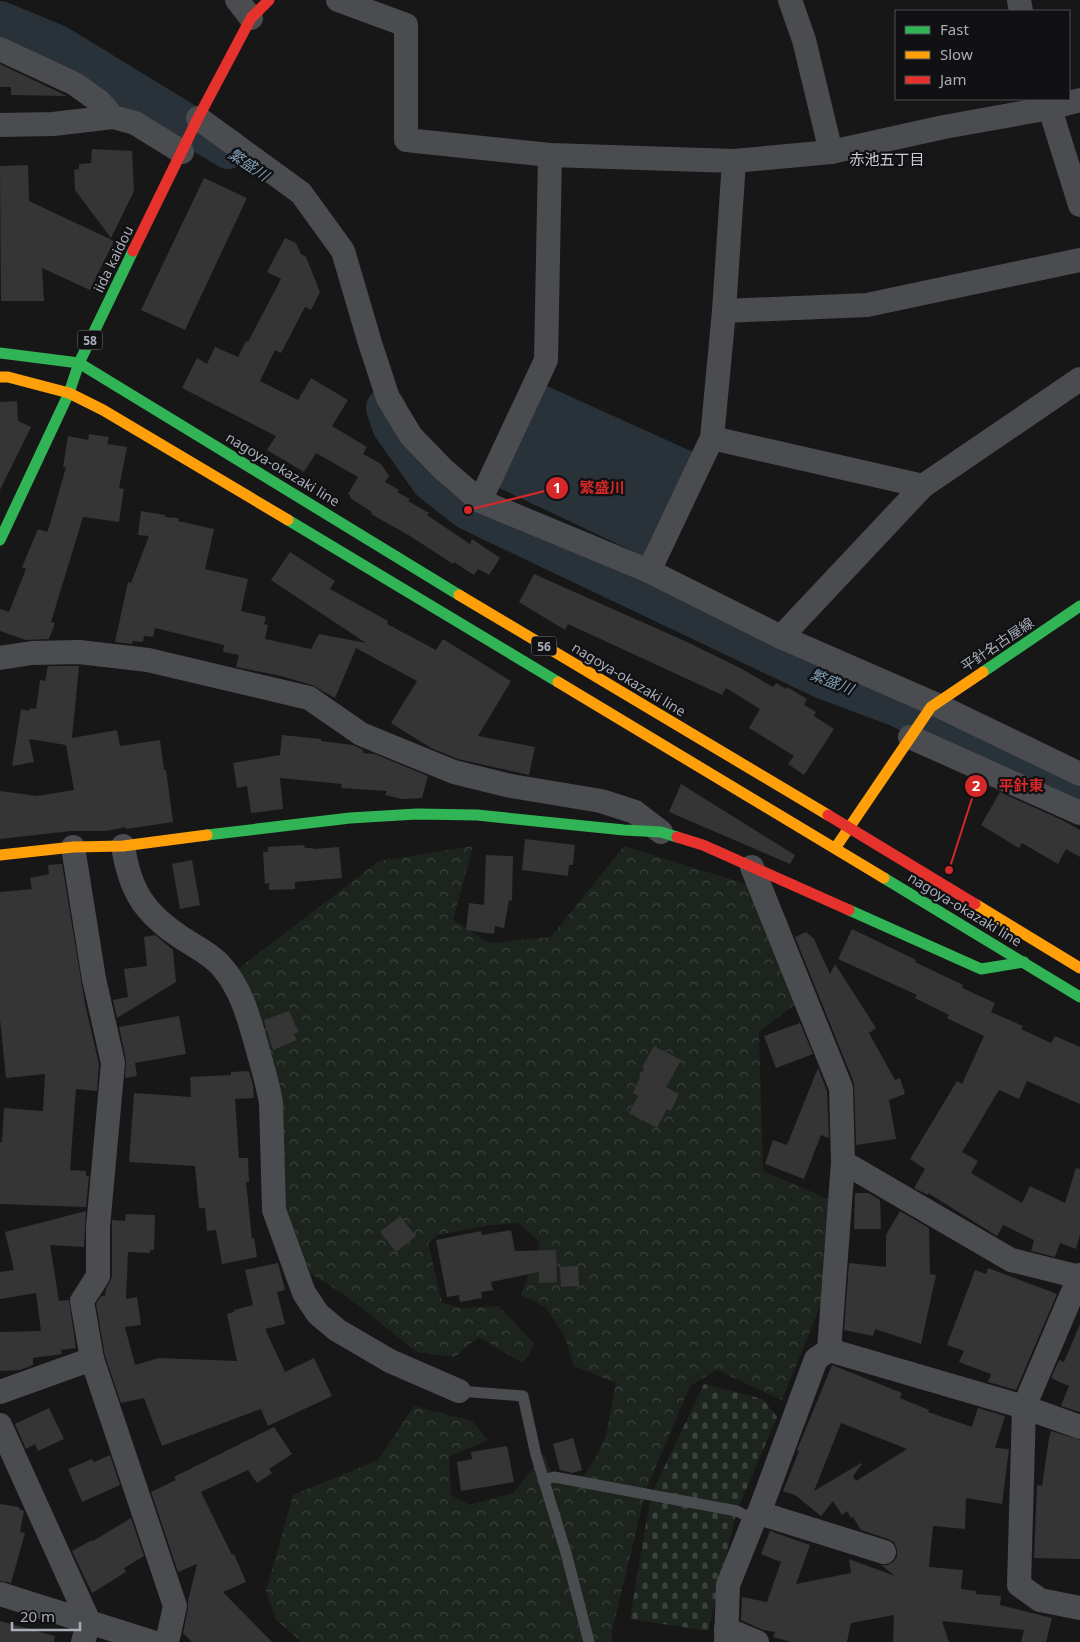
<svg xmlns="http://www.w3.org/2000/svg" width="1080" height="1642" viewBox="0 0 1080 1642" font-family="'Noto Sans','Noto Sans JP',sans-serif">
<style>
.forest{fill:url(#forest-crowns)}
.cemetery{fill:url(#cemetery-stones)}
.water{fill:#2a3239}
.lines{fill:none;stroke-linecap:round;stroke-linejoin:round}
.river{stroke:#2a3239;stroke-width:40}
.building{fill:#353536;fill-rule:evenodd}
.lane{stroke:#4b4c50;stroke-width:11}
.street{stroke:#4b4c50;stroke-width:24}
.fast{stroke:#30b455;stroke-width:11}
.slow{stroke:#ff9f0a;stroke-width:11}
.jam{stroke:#e5322d;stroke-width:11}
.labels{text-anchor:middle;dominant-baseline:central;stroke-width:4.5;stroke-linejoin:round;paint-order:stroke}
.shield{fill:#111113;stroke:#7b7e86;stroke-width:1}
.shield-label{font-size:12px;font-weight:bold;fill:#a8adb8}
.street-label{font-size:14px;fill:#a8adb8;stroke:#111113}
.neighbourhood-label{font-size:15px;fill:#c9ccd4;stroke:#111113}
.water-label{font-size:15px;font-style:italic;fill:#7f9bb3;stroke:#111113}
.leader{fill:none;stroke:#d62828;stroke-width:2}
.callout-dot{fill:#d62828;stroke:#111113;stroke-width:2}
.mark-label{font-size:15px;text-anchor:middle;font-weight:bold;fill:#fff}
.callout-label{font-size:15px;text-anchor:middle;font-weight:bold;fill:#d62828;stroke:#111113;stroke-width:4.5;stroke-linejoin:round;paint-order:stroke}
</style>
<defs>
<pattern id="forest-crowns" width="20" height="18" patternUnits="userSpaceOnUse" patternTransform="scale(1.25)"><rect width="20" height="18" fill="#1d241e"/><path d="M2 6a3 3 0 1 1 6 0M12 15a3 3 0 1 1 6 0" fill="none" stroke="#3b413d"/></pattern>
<pattern id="cemetery-stones" width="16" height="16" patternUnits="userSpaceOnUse" patternTransform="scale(1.25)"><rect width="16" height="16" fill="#1d241e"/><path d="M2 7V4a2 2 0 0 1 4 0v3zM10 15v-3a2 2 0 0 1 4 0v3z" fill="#3b413d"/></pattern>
</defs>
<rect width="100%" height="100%" fill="#171717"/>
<polygon class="forest" points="473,846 453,920 489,943 551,937 624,846 759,888 806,996 759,1032 763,1171 833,1201 822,1302 782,1400 717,1370 690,1386 646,1490 612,1631 612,1642 302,1642 276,1620 266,1591 293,1495 378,1460 414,1406 472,1421 488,1440 449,1457 451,1495 468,1505 513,1493 544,1455 555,1482 584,1475 595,1459 606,1436 616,1383 574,1366 564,1335 546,1308 521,1295 540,1242 518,1223 490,1225 438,1235 428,1243 442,1303 462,1308 498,1306 535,1344 523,1363 478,1337 455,1357 417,1352 342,1293 311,1274 282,1216 281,1096 222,981 379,861"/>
<polygon class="cemetery" points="704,1384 763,1399 777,1417 737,1511 708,1631 630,1619 651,1495"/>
<polygon class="water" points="545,385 693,452 643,556 497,487"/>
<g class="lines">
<g class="river">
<polyline points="0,21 58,45 228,149"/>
<polyline points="386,408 392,426 431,481 468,510 823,679 898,707 1080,795"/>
</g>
</g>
<g class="building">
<polygon points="0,64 67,96 11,95 11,87 0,87"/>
<polygon points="92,149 132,151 134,191 111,238 75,190 74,170 79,169 79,164 91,163"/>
<polygon points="28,165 29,201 114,241 90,290 42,268 44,301 1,301 0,166"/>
<polygon points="204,178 247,198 185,330 141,310"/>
<polygon points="285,238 296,243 301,254 306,257 320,292 311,310 305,307 281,353 275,350 260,381 298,400 311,378 348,400 332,426 367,447 363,454 381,464 389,476 385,482 399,490 397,492 410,499 408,501 429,513 427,515 470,544 472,539 500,558 489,575 478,569 474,575 454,562 453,564 410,536 371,514 372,512 350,498 351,496 348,494 358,477 316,453 304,472 267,450 276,436 182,388 197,358 207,364 215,347 238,357 246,341 248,342 281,279 267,272"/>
<polygon points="17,401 18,421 31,427 0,490 0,402"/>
<polygon points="89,434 109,437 107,444 127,447 119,488 124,489 119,522 83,517 51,622 55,623 49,639 26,640 0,631 0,609 9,612 26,569 22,567 38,529 47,532 49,527 66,467 63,467 68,436 88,440"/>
<polygon points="141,511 165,515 165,517 179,518 178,521 214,529 205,569 248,579 241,611 266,617 264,624 268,625 265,639 311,649 319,634 366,643 271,580 290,552 335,581 330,589 388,621 387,624 436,650 443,639 511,681 478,736 535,747 529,775 458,759 431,748 391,723 417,681 356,648 335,698 312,685 281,676 236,667 239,655 223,652 224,645 155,628 153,637 144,636 143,642 133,641 132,644 115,642 128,582 131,583 149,536 138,535"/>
<polygon points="534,574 687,642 740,668 773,687 776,683 786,689 787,687 807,699 804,705 816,712 814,716 834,729 804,775 788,764 794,756 749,728 760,709 726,688 722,695 568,624 565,630 519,602"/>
<polygon points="48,666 79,666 72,738 117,730 120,746 160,740 164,770 166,770 173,822 126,829 126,827 106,831 71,831 0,839 0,791 37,796 74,790 66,745 29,739 34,762 12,766 21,709 29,711 30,708 36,709 40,680 45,681"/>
<polygon points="282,735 321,739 321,741 353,745 363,750 363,753 375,754 428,776 422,798 402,799 385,795 387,791 341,788 342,784 280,778 283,809 251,813 247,786 237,788 233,763 280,755"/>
<polygon points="681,784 795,855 790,864 669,812"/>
<polygon points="1000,792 1064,821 1080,830 1080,857 1066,849 1058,864 1022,843 1019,848 981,825"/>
<polygon points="525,839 575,845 573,865 569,865 568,876 522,870"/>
<polygon points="304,845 305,848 313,848 313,849 339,847 342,878 295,882 295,889 269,890 269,883 265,884 263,852 268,852 268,847"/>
<polygon points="486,855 513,856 512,901 509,900 504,928 495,926 494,934 466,930 469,903 484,905"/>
<polygon points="192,860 200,905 180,909 172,864"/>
<polygon points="62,864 85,1004 99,1064 97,1091 76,1089 75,1101 70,1170 86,1171 86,1176 89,1176 86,1207 0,1204 0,1142 2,1142 4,1108 43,1111 45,1074 6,1078 0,1019 0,892 32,889 30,878 49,874 48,865"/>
<polygon points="852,929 916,960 915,962 963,985 962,988 995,1003 991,1012 1023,1026 1021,1029 1051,1043 1055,1036 1080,1047 1080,1104 1027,1081 1019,1099 999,1090 962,1152 978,1161 971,1173 1022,1203 1030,1186 1065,1203 1076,1168 1080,1169 1080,1235 1076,1249 1060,1243 1055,1257 1031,1251 1034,1240 1003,1225 997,1236 928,1193 928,1195 914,1188 925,1169 910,1159 957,1081 962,1084 984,1036 947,1018 949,1015 915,998 917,995 838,959"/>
<polygon points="806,932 814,939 830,974 835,964 876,1028 869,1033 895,1080 900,1078 905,1094 889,1100 896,1139 856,1145 854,1083 795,937"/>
<polygon points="155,935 173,950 176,982 117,1018 113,1000 128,997 124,969 147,966 144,937"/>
<polygon points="289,1011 298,1032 294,1034 297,1040 273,1050 264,1020"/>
<polygon points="179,1016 186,1054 135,1063 137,1076 125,1078 126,1060 119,1027"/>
<polygon points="800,1023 813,1054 776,1068 764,1036"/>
<polygon points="654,1046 681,1060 666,1087 679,1094 671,1111 667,1109 657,1128 629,1113 638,1096 633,1093 644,1068 642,1067"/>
<polygon points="818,1068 827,1091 829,1138 821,1135 804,1179 765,1164 773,1140 787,1145"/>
<polygon points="249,1071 253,1085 254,1098 235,1099 239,1158 248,1158 249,1182 246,1182 252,1239 254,1238 257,1257 222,1264 216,1230 207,1231 205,1208 199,1208 195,1166 129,1162 134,1093 191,1097 190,1077 231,1075 231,1072"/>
<polygon points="855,1193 868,1193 880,1200 881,1229 854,1229"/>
<polygon points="86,1211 84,1247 50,1245 59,1301 69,1300 76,1348 61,1350 62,1354 33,1358 33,1365 20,1370 0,1371 0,1332 41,1331 36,1293 0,1299 0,1272 14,1270 5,1232"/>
<polygon points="900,1211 929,1228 930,1274 936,1275 921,1344 875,1329 873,1336 844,1330 849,1263 886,1267 886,1235"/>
<polygon points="126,1214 155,1215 154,1250 150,1250 150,1253 128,1252 126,1299 137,1297 141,1325 125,1327 135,1365 159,1358 237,1361 227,1314 234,1312 234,1310 253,1305 245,1270 278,1263 285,1290 277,1292 285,1324 265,1329 285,1372 314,1358 332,1396 268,1426 261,1409 162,1446 144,1398 121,1403 105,1356 96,1304 101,1296 105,1296 106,1289 112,1277 112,1220 125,1221"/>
<polygon points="400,1216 416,1236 396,1252 380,1232"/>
<polygon points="511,1230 515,1251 556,1250 557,1282 539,1283 539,1272 491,1282 493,1290 481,1292 482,1298 460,1302 459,1295 447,1297 436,1240 481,1231 482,1235"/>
<polygon points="578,1266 579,1286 561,1287 560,1267"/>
<polygon points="988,1268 1057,1294 1016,1390 988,1382 991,1374 959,1362 964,1351 947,1345 975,1270 986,1274"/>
<polygon points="1080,1324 1080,1412 1061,1406 1069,1386 1051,1378 1059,1360 1064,1362"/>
<path d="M832,1365L902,1393L900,1398L929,1410L928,1412L972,1427L978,1408L1005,1416L995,1448L1009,1449L1002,1504L966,1498L965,1529L933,1526L929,1567L963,1570L961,1589L976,1591V1594L1001,1596L1000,1605L1052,1618L1046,1642H1021L1024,1630L942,1621L949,1642H893L894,1615L851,1623L847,1642H791L773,1637L775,1632L763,1630L741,1620L742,1597L767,1602L781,1562L761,1554L770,1531L810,1545L796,1584L851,1573L849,1559L895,1576L881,1565H887L893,1562L897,1557V1549L894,1542L888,1539L861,1530L853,1517L851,1518L847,1511L842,1515L833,1501L821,1516L795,1495L783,1491L799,1451L797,1450ZM841,1423L907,1449L856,1481L853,1476L862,1464L861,1463L814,1491Z"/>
<polygon points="49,1408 64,1439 38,1451 35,1444 26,1449 15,1424"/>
<polygon points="274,1427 292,1454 269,1469 272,1473 257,1483 248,1470 201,1492 232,1555 234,1554 246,1582 223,1592 272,1642 192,1642 183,1633 188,1609 188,1601 197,1564 178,1572 151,1492 176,1480 174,1477"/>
<polygon points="1051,1431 1080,1440 1080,1559 1034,1558 1037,1485 1042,1486 1049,1438"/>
<polygon points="573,1438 582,1470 572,1473 560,1470 553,1444"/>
<polygon points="507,1446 514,1482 461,1491 457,1462 472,1459 471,1452"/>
<polygon points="110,1455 120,1485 82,1502 68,1469 92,1459 94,1462"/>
<polygon points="0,1504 19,1507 19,1509 24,1511 20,1532 25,1533 11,1583 0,1581"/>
<polygon points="131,1518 144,1556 124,1568 126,1572 92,1593 72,1551 92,1540 93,1541"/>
<polygon points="0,1621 55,1636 54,1642 0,1642"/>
</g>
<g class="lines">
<g class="lane">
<polyline points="459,1391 523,1396 536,1455 566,1553 589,1642"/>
<polyline points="543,1480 554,1477 737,1511 754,1520"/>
</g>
<g class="street">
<polyline points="237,0 251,18"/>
<polyline points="338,0 406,25 406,140 550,155 734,161 831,152 944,127 1050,108 1080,100"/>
<polyline points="790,0 804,40 831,152"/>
<polyline points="1019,0 1021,11"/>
<polyline points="0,49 75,84 100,102 113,117"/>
<polyline points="1047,99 1080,205"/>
<polyline points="198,118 301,193 343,251 370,343 388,398 411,436 443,469 480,501 649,571 781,637 935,704 1080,774"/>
<polyline points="0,125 53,124 113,117 135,123 182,152"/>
<polyline points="724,311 867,305 1080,260"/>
<polyline points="712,438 923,486 1080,379"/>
<polyline points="480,501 546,360 550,155"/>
<polyline points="649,571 712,438 724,311 734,161"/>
<polyline points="781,637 923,486"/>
<polyline points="0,658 32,653 79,652 148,660 309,698 361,734 454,772 511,786 601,801 635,812 661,832"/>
<polyline points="910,737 1080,813"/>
<path d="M123,846C130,891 144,913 182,938C196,947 212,955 222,967C242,990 249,1019 257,1047C262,1066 268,1084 271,1103L274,1210L304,1293L318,1314L337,1330L390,1361L459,1391"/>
<polyline points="73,847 94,979 113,1063 98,1227 98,1276 82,1301 92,1359"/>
<polyline points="752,867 841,1088 843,1162 1011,1260 1080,1277"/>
<polyline points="1080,1275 1024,1407 1019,1585 1040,1600 1080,1608"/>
<polyline points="829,1350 1024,1407 1080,1427"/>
<polyline points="0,1392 92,1359 175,1606 167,1642"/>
<polyline points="0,1425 89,1622 83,1642"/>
<polyline points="759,1513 884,1552"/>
<polyline points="0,1594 152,1642"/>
<polyline points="726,1629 757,1642"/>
<polyline points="726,1642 728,1585 754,1520 759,1513 816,1359 829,1350 843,1162"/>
</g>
<g class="fast">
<polyline points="0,353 79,363 459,595"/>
<polyline points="288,520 558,682"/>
<polyline points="0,540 69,393 79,363 133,251"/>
<polyline points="983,672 1080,606"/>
<polyline points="207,835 350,818 417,814 477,815 624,830 661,832 677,837"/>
<polyline points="884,878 1080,997"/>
<polyline points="849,910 981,969 1024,962"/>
</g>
<g class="slow">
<polyline points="0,377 8,377 69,393 103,410 288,520"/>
<polyline points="459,595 828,815"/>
<polyline points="558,682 884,878"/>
<polyline points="836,847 931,707 983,672"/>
<polyline points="0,855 73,847 123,846 207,835"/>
<polyline points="975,904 1080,968"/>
</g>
<g class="jam">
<polyline points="133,251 198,118 251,18 269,0"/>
<polyline points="828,815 975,904"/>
<polyline points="677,837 703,845 849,910"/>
</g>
</g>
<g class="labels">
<g class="shield">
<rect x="77.5" y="330.5" width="25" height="19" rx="4"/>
<rect x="531.5" y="636.5" width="25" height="19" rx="4"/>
</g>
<g class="shield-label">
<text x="90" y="340">58</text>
<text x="544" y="646">56</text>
</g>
<g class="street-label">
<text transform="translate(113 259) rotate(-64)">iida kaidou</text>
<text transform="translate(283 469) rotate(31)">nagoya-okazaki line</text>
<text transform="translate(997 644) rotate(-34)">平針名古屋線</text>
<text transform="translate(629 679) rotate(31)">nagoya-okazaki line</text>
<text transform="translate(965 909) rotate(31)">nagoya-okazaki line</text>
</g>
<g class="neighbourhood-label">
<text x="887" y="159">赤池五丁目</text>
</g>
<g class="water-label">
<text transform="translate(249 164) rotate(34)">繁盛川</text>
<text transform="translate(832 681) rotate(22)">繁盛川</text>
</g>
</g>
<path class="leader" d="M468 510L557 488M949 870L976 786"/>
<g class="callout-dot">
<circle cx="468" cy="510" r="5"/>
<circle cx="949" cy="870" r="5"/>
<circle cx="557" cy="488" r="12"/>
<circle cx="976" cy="786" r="12"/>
</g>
<g class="mark-label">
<text x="557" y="493">1</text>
<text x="976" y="791">2</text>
</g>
<g class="callout-label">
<text x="602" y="493">繁盛川</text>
<text x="1021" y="791">平針東</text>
</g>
<rect x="895" y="10" width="175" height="90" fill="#111113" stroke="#4d4f55"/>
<rect x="905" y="26" width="25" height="8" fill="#30b455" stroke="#4d4f55"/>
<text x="940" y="35" font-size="15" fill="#a8adb8">Fast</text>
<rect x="905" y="51" width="25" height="8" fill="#ff9f0a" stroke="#4d4f55"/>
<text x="940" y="60" font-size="15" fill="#a8adb8">Slow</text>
<rect x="905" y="76" width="25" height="8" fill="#e5322d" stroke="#4d4f55"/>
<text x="940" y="85" font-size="15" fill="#a8adb8">Jam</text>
<path d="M12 1622v8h68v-8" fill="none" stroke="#a8adb8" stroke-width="2.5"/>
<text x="20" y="1622" font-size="15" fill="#a8adb8" stroke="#111113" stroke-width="4" paint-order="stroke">20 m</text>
</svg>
